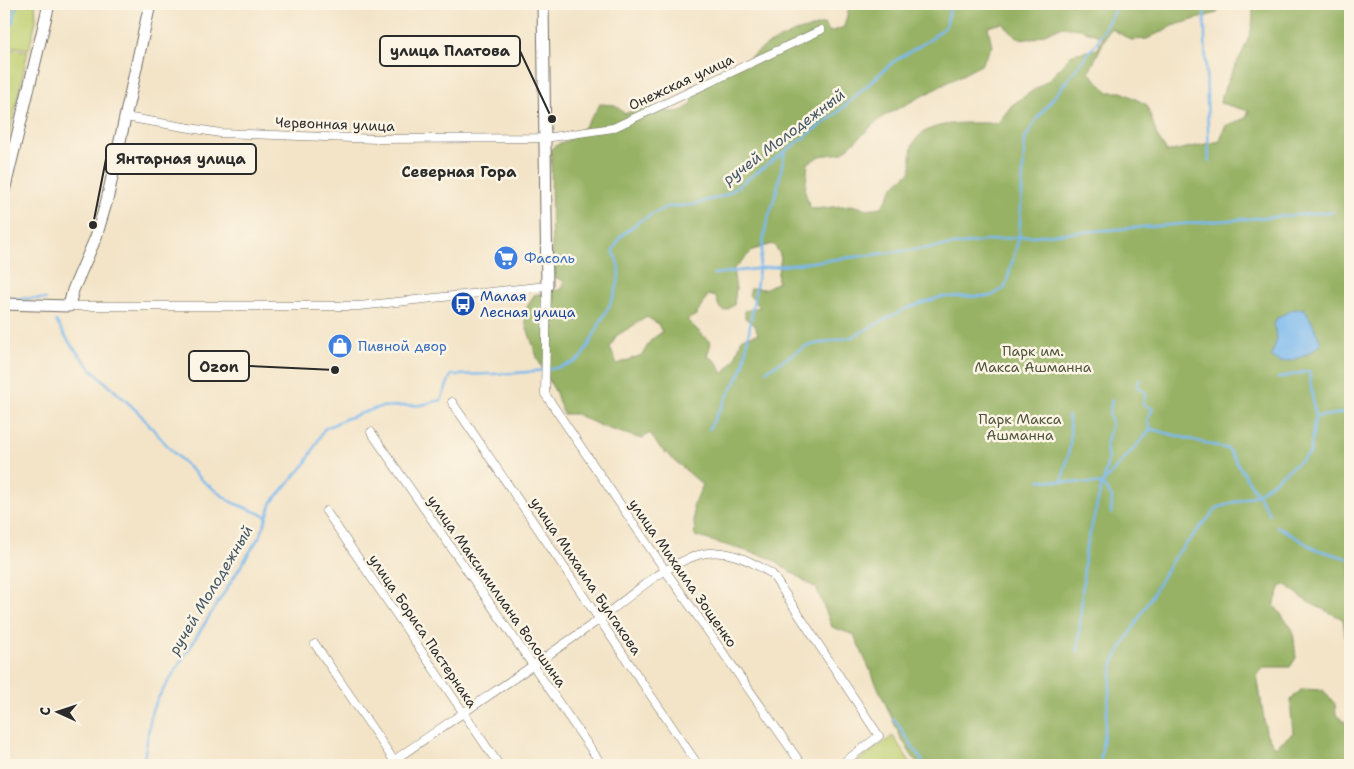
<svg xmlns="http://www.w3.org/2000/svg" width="1354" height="769" viewBox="0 0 1354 769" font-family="'Shantell Sans',sans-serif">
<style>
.green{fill:#bfd073;stroke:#757e4f}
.forest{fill:#97b265;stroke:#616e48;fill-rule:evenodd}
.water{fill:#7bb9ee;stroke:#53728c}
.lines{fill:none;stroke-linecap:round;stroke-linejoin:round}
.stream{stroke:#7bb9ee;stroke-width:2.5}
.street-casing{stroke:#716c62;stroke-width:9}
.secondary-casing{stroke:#716c62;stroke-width:13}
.street{stroke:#fff;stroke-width:8}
.secondary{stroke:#fff;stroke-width:11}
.labels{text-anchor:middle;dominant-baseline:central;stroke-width:5;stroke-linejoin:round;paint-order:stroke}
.street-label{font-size:14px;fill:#2b2b2b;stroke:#fcf5e5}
.shop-label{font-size:14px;fill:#366cbe;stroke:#fcf5e5;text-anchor:start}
.transit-label{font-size:14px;fill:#164399;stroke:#fcf5e5;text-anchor:start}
.park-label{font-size:14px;fill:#50543d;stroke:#fcf5e5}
.water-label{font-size:15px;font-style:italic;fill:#435666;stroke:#fcf5e5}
.neighbourhood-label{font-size:15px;font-weight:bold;fill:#2b2b2b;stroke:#fcf5e5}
.leader{fill:none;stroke:#2b2b2b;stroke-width:2}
.callout-dot{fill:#2b2b2b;stroke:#fcf5e5;stroke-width:2}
.callout{fill:#fcf5e5;stroke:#2b2b2b;stroke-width:2}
.callout-label{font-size:15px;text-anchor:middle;font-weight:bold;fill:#2b2b2b}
</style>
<rect width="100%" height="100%" fill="#fcf5e5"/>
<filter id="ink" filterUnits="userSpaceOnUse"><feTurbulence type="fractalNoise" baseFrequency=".02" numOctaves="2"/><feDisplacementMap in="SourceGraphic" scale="10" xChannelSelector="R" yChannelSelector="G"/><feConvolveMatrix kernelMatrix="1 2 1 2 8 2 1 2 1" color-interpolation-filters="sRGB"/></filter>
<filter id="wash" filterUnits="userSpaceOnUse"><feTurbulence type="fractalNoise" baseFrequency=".0096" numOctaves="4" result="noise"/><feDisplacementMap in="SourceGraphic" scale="20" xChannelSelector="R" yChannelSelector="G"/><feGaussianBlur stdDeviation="1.12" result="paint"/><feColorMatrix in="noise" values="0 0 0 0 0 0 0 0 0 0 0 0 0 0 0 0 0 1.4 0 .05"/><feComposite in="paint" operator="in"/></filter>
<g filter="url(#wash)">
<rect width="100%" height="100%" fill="#f3e4c8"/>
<g class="green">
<polygon points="12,4 35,4 36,20 29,49 4,45"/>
<polygon points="11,49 28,51 7,146 4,146 4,52"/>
<polygon points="893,736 912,765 852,765"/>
</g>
<path class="forest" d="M850,4H1223L1217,13L1172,26L1147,39L1131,40L1110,28L1089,72L1108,92H1122L1147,105L1157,136L1167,152L1220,141L1225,126L1246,118L1249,111L1220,103C1227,69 1259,41 1252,4H1350V647L1346,641L1343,619L1308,602L1285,584L1280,588L1274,605L1293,630L1296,658L1290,667H1265L1257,674L1266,733L1275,747L1293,733L1290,700L1302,689L1323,690L1335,704L1336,715L1350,726V765H918L901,738L854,635L832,627L817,589L770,558L695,536L693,506L703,485L659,447L650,433L642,439L603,427L576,414H563L556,393L538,360L525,322L527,307L534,295L562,289L564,281L552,276L551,149C557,144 561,143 568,140C581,133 593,116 600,104L615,105L625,114C629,112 635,109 640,108C661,105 676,122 693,102L688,88L739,65L767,45L795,32L824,24L830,32L844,27ZM1003,23L1016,38L1033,39L1061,27L1080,29L1103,37L1098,49L1072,54L1050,79L1012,105L998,123C974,124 923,117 912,147C910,154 912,164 911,171L894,186L882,207L867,209L851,205L815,209L810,207L805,192L808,163L820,156L842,153L882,117L981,65L992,46L988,27ZM772,244C789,259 775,265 778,282L765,289L751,288L749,295L760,307L745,311V318L755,325L758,334L742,338L735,359L723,374L716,361L707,356L711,343L687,320L696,315L708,295L716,297L719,307L725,311L734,305L736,289L733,270L753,250ZM647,317L658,324L662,332L651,340L642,355L617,364L610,348L616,336Z"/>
<path class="water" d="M1304,308L1314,326L1321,343C1309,356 1297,360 1280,362L1271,356L1277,339L1274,326L1276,319L1291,310Z"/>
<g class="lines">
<g class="stream">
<polyline points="1204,4 1209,161"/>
<polyline points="4,55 17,4"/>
<polyline points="714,274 1019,237 1333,212"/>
<polyline points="4,298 46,299"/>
<polyline points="56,321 71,345 94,372 137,411 173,452 204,482 231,502 266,516"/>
<polyline points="766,371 806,346 852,337 907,308 941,297 991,296 1005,288 1019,238 1025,139 1036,120 1097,42 1118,4"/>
<polyline points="1278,378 1309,371 1315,417"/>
<polyline points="1140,379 1137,386 1146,393 1143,404 1153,409 1147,420 1151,429"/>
<polyline points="709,429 740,374 744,363 766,225 777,190 785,151"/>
<polyline points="1039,480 1102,484 1112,497 1111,514"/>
<path d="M1062,481C1068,453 1074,445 1068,415"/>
<polyline points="1103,483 1108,460 1106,446 1112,423 1109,414 1112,400"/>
<polyline points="1277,526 1315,549 1350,559"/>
<polyline points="1078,652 1085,554 1102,484 1151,429 1228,449 1270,514"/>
<polyline points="894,719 925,765"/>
<path d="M143,765L152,710L158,698L261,534L272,502L306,463L324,429L345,419L380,407L421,405L441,400L451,375C477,374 566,376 582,356C592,342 599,323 608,308C618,289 624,271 613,251L620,237L638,222L666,207L692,205L726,195L836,114L893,62L931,39L946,26L951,4"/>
<polyline points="1100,765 1113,663 1173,559 1217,508 1256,495 1310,453 1315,417 1350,412"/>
</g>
</g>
</g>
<g filter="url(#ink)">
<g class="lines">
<defs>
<g id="street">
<polyline points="125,117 220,133 377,139 545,138 613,128 821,30"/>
<polyline points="69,306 359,306 547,286 545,394 665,570 802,765"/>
<polyline points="452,402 698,765"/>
<polyline points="371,432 602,765"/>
<polyline points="326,511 499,765"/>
<polyline points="315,644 397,765"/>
<path d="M393,761C462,713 532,667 600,619C631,596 661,567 698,555C726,547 749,560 772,574L879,736L840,765"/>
</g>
<g id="secondary">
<polyline points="543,4 547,286"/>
<polyline points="4,191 49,4"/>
<polyline points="4,304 69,306 73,290 96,237 107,200 150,4"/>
</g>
</defs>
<use href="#street" class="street-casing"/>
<use href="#secondary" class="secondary-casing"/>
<use href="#street" class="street"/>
<use href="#secondary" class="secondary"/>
</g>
</g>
<defs>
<symbol id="supermarket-disc" viewBox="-11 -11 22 22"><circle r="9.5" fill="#3f7fe0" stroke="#fcf5e5"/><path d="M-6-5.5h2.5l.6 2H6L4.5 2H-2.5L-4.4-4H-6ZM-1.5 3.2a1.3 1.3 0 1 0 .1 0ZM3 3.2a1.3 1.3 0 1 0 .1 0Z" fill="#fff"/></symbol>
<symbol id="bus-disc" viewBox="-11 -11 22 22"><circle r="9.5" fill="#1a4fb4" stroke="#fcf5e5"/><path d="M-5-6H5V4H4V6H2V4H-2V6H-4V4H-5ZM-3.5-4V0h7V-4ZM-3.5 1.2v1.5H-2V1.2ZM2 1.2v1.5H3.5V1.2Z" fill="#fff"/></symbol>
<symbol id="shop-disc" viewBox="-11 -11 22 22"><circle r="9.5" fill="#3f7fe0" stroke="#fcf5e5"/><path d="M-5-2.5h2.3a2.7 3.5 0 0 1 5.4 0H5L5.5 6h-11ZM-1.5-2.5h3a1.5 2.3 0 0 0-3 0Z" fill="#fff"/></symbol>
</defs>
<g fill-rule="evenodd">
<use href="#supermarket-disc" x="492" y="244" width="28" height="28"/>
<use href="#bus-disc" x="449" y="290" width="28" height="28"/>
<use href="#shop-disc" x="326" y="332" width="28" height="28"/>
</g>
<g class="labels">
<g class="street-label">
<text transform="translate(681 82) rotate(-25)">Онежская улица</text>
<text transform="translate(335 124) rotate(2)">Червонная улица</text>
<text transform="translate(683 573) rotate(55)">улица Михаила Зощенко</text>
<text transform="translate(586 576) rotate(56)">улица Михаила Булгакова</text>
<text transform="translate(497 591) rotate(55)">улица Максимилиана Волошина</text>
<text transform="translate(423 631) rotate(56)">улица Бориса Пастернака</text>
</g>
<g class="shop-label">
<text x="524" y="258">Фасоль</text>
<text x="358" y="346">Пивной двор</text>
</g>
<g class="transit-label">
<text x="480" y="296">Малая<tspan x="480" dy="16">Лесная улица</tspan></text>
</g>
<g class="park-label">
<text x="1033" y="351">Парк им.<tspan x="1033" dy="16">Макса Ашманна</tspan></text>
<text x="1020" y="419">Парк Макса<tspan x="1020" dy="16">Ашманна</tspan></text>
</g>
<g class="water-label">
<text transform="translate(784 137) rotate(-37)">ручей Молодежный</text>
<text transform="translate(211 590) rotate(-59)">ручей Молодежный</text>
</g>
<g class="neighbourhood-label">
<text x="459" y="172">Северная Гора</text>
</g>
</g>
<path class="leader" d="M552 119L520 51M93 225L106 159M335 370L249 366"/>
<g class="callout-dot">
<circle cx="552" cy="119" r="5"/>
<circle cx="93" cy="225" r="5"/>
<circle cx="335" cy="370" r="5"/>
</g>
<g class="callout">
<rect x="380" y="36" width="140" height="30" rx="5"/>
<rect x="106" y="144" width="150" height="30" rx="5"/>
<rect x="189" y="351" width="60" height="30" rx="5"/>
</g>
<g class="callout-label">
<text x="450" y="56">улица Платова</text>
<text x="181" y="164">Янтарная улица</text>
<text x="219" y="372">Ozon</text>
</g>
<rect width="1354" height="769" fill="none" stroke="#fcf5e5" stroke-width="20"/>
<g transform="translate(58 712) rotate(273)" stroke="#fcf5e5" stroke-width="4" paint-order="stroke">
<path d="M0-4L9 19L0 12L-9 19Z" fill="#2b2b2b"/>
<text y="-8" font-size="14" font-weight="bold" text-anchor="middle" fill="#2b2b2b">С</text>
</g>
</svg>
